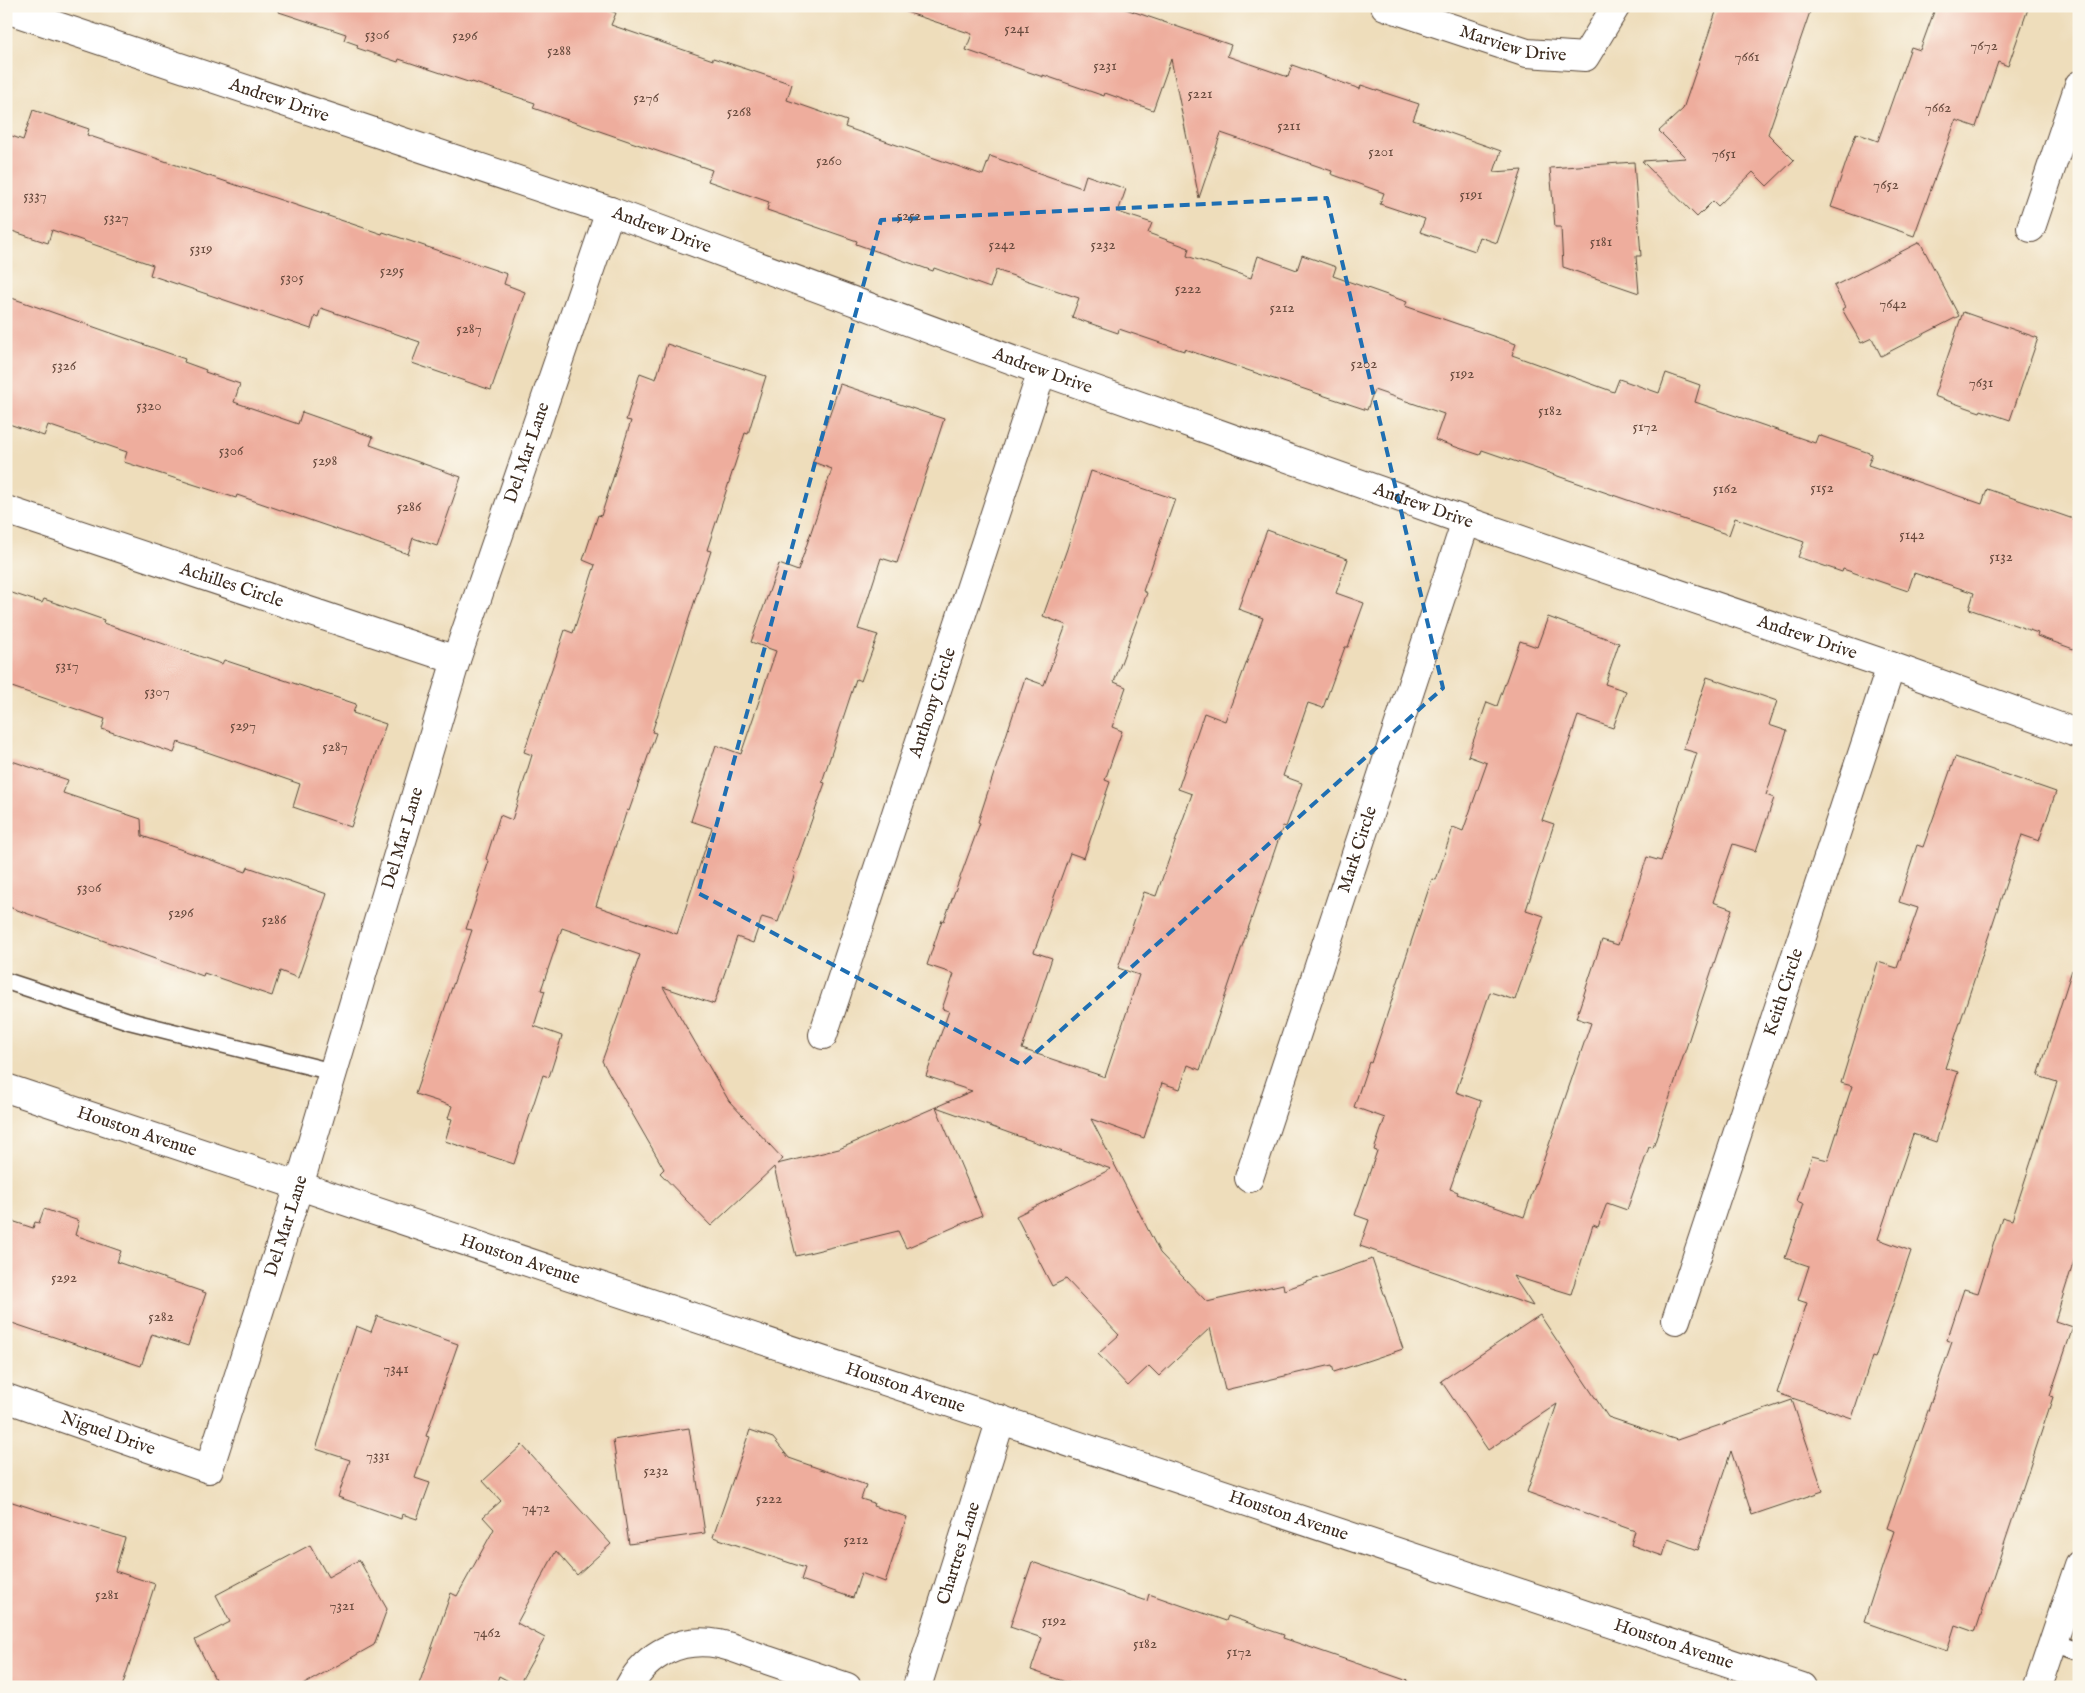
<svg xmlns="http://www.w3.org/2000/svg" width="2085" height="1693" viewBox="0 0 2085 1693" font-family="'IM FELL English',serif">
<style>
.building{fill:#eead9d}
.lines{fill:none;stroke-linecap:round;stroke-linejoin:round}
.service-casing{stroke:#564536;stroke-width:19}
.minor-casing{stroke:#564536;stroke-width:30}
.tertiary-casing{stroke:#564536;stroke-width:30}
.service{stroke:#fff;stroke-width:16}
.minor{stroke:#fff;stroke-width:28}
.tertiary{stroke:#fff;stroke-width:28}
.marked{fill:none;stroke:#1f6fb2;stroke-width:4;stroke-dasharray:10 6;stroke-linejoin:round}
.labels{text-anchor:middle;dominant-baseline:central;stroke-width:5;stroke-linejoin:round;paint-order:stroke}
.number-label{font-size:15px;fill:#684b3e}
.street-label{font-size:18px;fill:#3b2a1e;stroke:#fbf7ec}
</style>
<rect width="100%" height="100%" fill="#fbf7ec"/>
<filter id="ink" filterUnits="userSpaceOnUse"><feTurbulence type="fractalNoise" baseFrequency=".02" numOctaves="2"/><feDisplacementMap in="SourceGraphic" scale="10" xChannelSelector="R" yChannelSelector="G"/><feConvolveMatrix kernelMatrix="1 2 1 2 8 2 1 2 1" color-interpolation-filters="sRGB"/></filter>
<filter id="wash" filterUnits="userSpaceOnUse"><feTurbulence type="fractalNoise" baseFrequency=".0096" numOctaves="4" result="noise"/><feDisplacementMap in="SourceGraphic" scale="20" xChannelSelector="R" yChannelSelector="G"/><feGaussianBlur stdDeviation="1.12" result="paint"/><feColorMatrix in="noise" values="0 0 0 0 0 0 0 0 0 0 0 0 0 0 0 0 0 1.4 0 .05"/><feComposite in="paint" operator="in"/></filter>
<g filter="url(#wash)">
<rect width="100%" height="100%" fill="#edb"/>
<g id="blocks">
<g class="building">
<polygon points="280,6 597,6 616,13 611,25 713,60 713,58 792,84 787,100 847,121 845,127 983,175 990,156 1082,188 1086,175 1126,189 1118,212 1152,223 1148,233 1189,248 1187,256 1251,278 1258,256 1297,270 1302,255 1336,267 1333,276 1407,302 1405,306 1516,344 1512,355 1614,392 1619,379 1659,393 1666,373 1700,385 1695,402 1815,443 1818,435 1872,454 1868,465 1982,504 1987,489 2079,521 2079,651 2037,636 2038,633 1969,609 1974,593 1914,573 1908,591 1843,569 1842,572 1798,557 1804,542 1735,518 1729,535 1482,450 1480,455 1435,440 1444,414 1374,390 1367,410 1184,349 1184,351 1119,329 1118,333 1072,317 1079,298 996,270 990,288 934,268 933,271 856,244 857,241 767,210 769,202 708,181 712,170 533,108 535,103 472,82 471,83 399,59 398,62 357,48 358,45 344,40 346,34 279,12"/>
<polygon points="906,6 1117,6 1231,45 1227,56 1288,77 1292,65 1360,89 1361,85 1419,104 1413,120 1501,151 1494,172 1522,170 1497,243 1480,237 1475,251 1420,232 1425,219 1380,204 1384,193 1331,174 1332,171 1221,133 1199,198 1171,59 1153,110 1105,93 1104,96 1043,75 1043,77 966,50 972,34 906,12"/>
<polygon points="1718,6 1812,6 1768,134 1794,160 1767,186 1753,172 1718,206 1713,201 1697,217 1642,161 1686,158 1659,131 1683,109"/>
<polygon points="1936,6 2029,6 2008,66 1998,62 1976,127 1956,120 1914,236 1831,207 1856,133 1878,141 1911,47 1920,50"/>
<polygon points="33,110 89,129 87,135 382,234 383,232 507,274 504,284 525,292 491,390 412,363 420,342 321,308 318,317 315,316 311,329 150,275 153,265 52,230 48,243 6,229 6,134 23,140"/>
<polygon points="1634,162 1641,256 1636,256 1639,293 1563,267 1561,227 1555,227 1550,168"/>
<polygon points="1920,242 1959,316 1881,356 1872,338 1861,343 1842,309 1845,307 1834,286"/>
<polygon points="6,296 185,359 184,362 206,370 205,372 240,384 234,402 298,424 302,412 373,437 370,445 461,477 437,546 413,538 408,554 237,495 236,498 124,462 127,452 48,425 44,436 6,423"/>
<polygon points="1963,312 2038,338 2010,420 1981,410 1980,412 1934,396"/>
<polygon points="667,344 766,376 748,434 745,433 707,550 711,551 652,732 656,733 629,811 627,810 596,906 677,934 712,828 691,821 716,745 741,754 776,651 751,642 779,564 798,571 832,469 813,462 840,384 944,419 897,563 881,558 858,629 878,635 861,681 856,679 822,782 825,783 793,872 795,873 778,922 762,917 753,943 737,937 714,1004 663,987 729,1101 783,1159 777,1164 839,1149 936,1107 982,1215 906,1248 898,1231 796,1256 774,1167 711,1226 660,1173 664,1169 602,1061 640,955 562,928 541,990 545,991 534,1026 562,1036 549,1077 543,1075 514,1164 445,1141 452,1119 448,1118 452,1106 415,1094 472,930 466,929 489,861 486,859 500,815 512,820 532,755 524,752 565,630 573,633 595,565 583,560 598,515 601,516 631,421 626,420 640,373 656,379"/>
<polygon points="1091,471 1175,499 1143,591 1147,593 1114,682 1126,687 1112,727 1122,731 1105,780 1110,782 1084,858 1070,853 1034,952 1052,958 1022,1049 1105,1077 1139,975 1118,968 1144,892 1156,896 1192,794 1178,789 1204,713 1225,721 1263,618 1238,609 1267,530 1348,559 1336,593 1364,603 1348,647 1345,647 1323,708 1308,703 1283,776 1302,783 1286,827 1283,826 1200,1070 1188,1065 1180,1089 1162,1083 1144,1138 1091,1119 1160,1253 1207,1302 1283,1284 1284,1290 1372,1259 1403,1349 1334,1372 1332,1365 1225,1390 1210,1328 1159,1376 1149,1366 1128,1386 1098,1354 1119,1335 1066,1279 1052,1286 1016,1216 1111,1169 936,1107 972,1091 926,1076 949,1011 942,1009 954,974 927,965 942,920 944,921 980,823 978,822 1025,678 1044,685 1066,625 1043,616 1067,549"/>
<polygon points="6,591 42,603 44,599 104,620 103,623 222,664 224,660 356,704 353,713 386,724 351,827 293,807 300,784 178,742 174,753 102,729 105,719 6,685"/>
<polygon points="1548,617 1619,643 1605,684 1626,691 1613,728 1578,716 1542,820 1554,824 1526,910 1544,916 1515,1000 1490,992 1456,1092 1481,1101 1450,1189 1458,1192 1457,1194 1524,1217 1591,1023 1576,1018 1602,940 1618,945 1647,857 1661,861 1697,753 1683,749 1707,677 1777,701 1769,725 1787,731 1766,795 1774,798 1756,851 1733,844 1713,902 1732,909 1653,1148 1649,1147 1627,1210 1607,1203 1598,1227 1593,1225 1571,1294 1513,1276 1533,1306 1360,1246 1369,1220 1355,1215 1377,1151 1374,1150 1385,1118 1354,1107 1369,1062 1371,1063 1432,879 1436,880 1453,827 1463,831 1487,763 1468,756 1487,702 1497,706 1520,641 1537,647"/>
<polygon points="1955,757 2056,792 2039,841 2022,835 1945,1068 1958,1072 1936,1142 1913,1134 1878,1239 1911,1251 1875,1358 1872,1357 1852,1418 1777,1393 1807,1303 1798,1300 1809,1266 1785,1258 1804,1204 1797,1201 1812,1156 1828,1160 1852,1086 1841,1083 1878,962 1897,968 1918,908 1899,902 1917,845 1923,847"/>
<polygon points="6,759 68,780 63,793 141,819 142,836 246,872 248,867 327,894 298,978 280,971 272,996 204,973 203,976 6,906"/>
<polygon points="2072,970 2079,971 2079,1245 2055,1321 2073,1327 2050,1396 2053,1397 1975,1632 1955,1625 1947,1651 1864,1622 1894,1531 1887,1528 1952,1342 1947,1340 1964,1289 1978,1293 2002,1217 2012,1220 2057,1082 2038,1076"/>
<polygon points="44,1209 79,1221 75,1235 121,1251 117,1262 206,1293 188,1346 152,1334 141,1366 6,1321 6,1219 33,1228 35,1222 39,1223"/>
<polygon points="1540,1315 1608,1417 1677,1440 1792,1400 1823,1491 1752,1515 1731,1451 1698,1550 1668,1539 1663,1556 1631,1545 1635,1531 1527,1492 1557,1404 1488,1450 1441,1381"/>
<polygon points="377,1316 458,1344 426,1436 429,1437 415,1478 430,1483 417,1519 402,1514 401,1519 338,1497 350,1460 316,1449 356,1326 371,1332"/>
<polygon points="689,1428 705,1533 629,1544 613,1440"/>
<polygon points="750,1430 773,1438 789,1458 866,1485 861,1499 874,1503 873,1506 907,1517 885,1582 861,1573 853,1598 801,1580 805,1568 713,1537"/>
<polygon points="522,1445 611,1544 577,1575 556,1551 517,1623 545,1638 518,1686 499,1676 495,1687 418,1687 451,1593 457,1596 494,1529 483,1517 501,1501 483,1481"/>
<polygon points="6,1500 125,1538 115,1571 155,1584 122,1687 6,1687"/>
<polygon points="310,1545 328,1577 359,1560 387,1609 374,1645 299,1687 219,1687 195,1640 230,1622 216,1595"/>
<polygon points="1032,1562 1147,1601 1149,1594 1226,1621 1228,1616 1284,1635 1283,1638 1408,1681 1407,1687 1080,1687 1031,1670 1042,1638 1010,1627"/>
</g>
</g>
</g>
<g filter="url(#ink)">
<use href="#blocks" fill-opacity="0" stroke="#564536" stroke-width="1"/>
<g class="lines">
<defs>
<g id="service">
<polyline points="6,981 129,1021 333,1072"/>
<polyline points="2053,1642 2079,1651"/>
</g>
<g id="minor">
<path id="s1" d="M1385,6L1527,53L1585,57L1616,6"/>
<path id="s2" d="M6,9L610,211L1042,371L1466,521L1891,666L2079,734"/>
<polyline points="2031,228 2079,85"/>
<path id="s3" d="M6,510L456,660"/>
<path id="s4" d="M823,1035L1042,371"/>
<path id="s5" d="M1249,1178L1466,521"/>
<path id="s6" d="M1676,1320L1891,666"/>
<path id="s7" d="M6,1398L209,1469L299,1186L456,660L610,211"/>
<path d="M629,1687C647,1653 681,1637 719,1644C735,1647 751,1655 767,1660C793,1669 820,1678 847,1687"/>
<path id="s8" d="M917,1687L1001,1419"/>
<polyline points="2038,1687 2079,1565"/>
</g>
<g id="tertiary">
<path id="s9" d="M6,1088L1802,1687"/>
</g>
</defs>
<use href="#service" class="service-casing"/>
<use href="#minor" class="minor-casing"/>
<use href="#tertiary" class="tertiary-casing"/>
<use href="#service" class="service"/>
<use href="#minor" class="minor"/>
<use href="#tertiary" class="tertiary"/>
</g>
</g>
<path class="marked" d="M1327,198L1443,688L1022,1065L698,893L881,220Z"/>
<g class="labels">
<g class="number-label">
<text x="1017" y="28">5241</text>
<text x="377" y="34">5306</text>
<text x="465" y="35">5296</text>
<text x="1984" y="45">7672</text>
<text x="559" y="50">5288</text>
<text x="1747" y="56">7661</text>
<text x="1105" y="65">5231</text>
<text x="1200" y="93">5221</text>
<text x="646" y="97">5276</text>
<text x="1938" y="107">7662</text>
<text x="739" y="111">5268</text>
<text x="1289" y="125">5211</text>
<text x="1381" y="151">5201</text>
<text x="1724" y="153">7651</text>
<text x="829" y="160">5260</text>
<text x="1886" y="184">7652</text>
<text x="1471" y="194">5191</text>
<text x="35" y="195">5337</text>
<text x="909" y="215">5252</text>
<text x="116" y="217">5327</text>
<text x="1601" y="241">5181</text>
<text x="1002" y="244">5242</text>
<text x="1103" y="244">5232</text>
<text x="201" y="248">5319</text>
<text x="392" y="270">5295</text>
<text x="292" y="277">5305</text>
<text x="1188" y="288">5222</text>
<text x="1893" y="303">7642</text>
<text x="1282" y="307">5212</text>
<text x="469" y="328">5287</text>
<text x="1364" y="363">5202</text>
<text x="64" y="365">5326</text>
<text x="1462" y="373">5192</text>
<text x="1981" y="382">7631</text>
<text x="149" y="405">5320</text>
<text x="1550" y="410">5182</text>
<text x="1645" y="426">5172</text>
<text x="231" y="450">5306</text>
<text x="325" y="460">5298</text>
<text x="1822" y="487">5152</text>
<text x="1725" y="488">5162</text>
<text x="409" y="506">5286</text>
<text x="1912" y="534">5142</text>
<text x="2001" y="556">5132</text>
<text x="67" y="665">5317</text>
<text x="157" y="691">5307</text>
<text x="243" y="725">5297</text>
<text x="335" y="746">5287</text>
<text x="89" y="887">5306</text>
<text x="181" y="912">5296</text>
<text x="274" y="919">5286</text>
<text x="64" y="1277">5292</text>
<text x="161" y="1316">5282</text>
<text x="396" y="1368">7341</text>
<text x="378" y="1455">7331</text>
<text x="656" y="1470">5232</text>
<text x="769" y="1498">5222</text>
<text x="536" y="1507">7472</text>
<text x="856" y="1539">5212</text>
<text x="107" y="1594">5281</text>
<text x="342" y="1605">7321</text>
<text x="1054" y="1620">5192</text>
<text x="487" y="1632">7462</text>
<text x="1145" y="1643">5182</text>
<text x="1239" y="1651">5172</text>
</g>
<g class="street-label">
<text stroke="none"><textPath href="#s1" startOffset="134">Marview Drive</textPath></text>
<text stroke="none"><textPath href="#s2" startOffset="288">Andrew Drive</textPath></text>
<text stroke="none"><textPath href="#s2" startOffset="692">Andrew Drive</textPath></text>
<text stroke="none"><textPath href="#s2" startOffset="1098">Andrew Drive</textPath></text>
<text stroke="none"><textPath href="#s7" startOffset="1280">Del Mar Lane</textPath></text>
<text stroke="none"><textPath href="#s2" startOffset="1502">Andrew Drive</textPath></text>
<text stroke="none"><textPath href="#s3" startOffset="238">Achilles Circle</textPath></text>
<text stroke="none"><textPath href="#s2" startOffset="1908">Andrew Drive</textPath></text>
<text stroke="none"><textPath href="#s4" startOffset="350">Anthony Circle</textPath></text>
<text stroke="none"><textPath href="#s7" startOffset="875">Del Mar Lane</textPath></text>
<text stroke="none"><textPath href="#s5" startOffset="346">Mark Circle</textPath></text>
<text stroke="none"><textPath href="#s6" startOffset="345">Keith Circle</textPath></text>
<text stroke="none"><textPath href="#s9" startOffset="138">Houston Avenue</textPath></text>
<text stroke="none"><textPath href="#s7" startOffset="470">Del Mar Lane</textPath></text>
<text stroke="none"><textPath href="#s9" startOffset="542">Houston Avenue</textPath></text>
<text stroke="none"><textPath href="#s9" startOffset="948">Houston Avenue</textPath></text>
<text stroke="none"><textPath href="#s7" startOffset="108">Niguel Drive</textPath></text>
<text stroke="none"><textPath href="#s9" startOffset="1352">Houston Avenue</textPath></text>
<text stroke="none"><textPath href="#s8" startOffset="140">Chartres Lane</textPath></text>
<text stroke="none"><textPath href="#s9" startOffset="1758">Houston Avenue</textPath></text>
</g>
</g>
<rect width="2085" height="1693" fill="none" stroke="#fbf7ec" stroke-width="25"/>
</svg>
